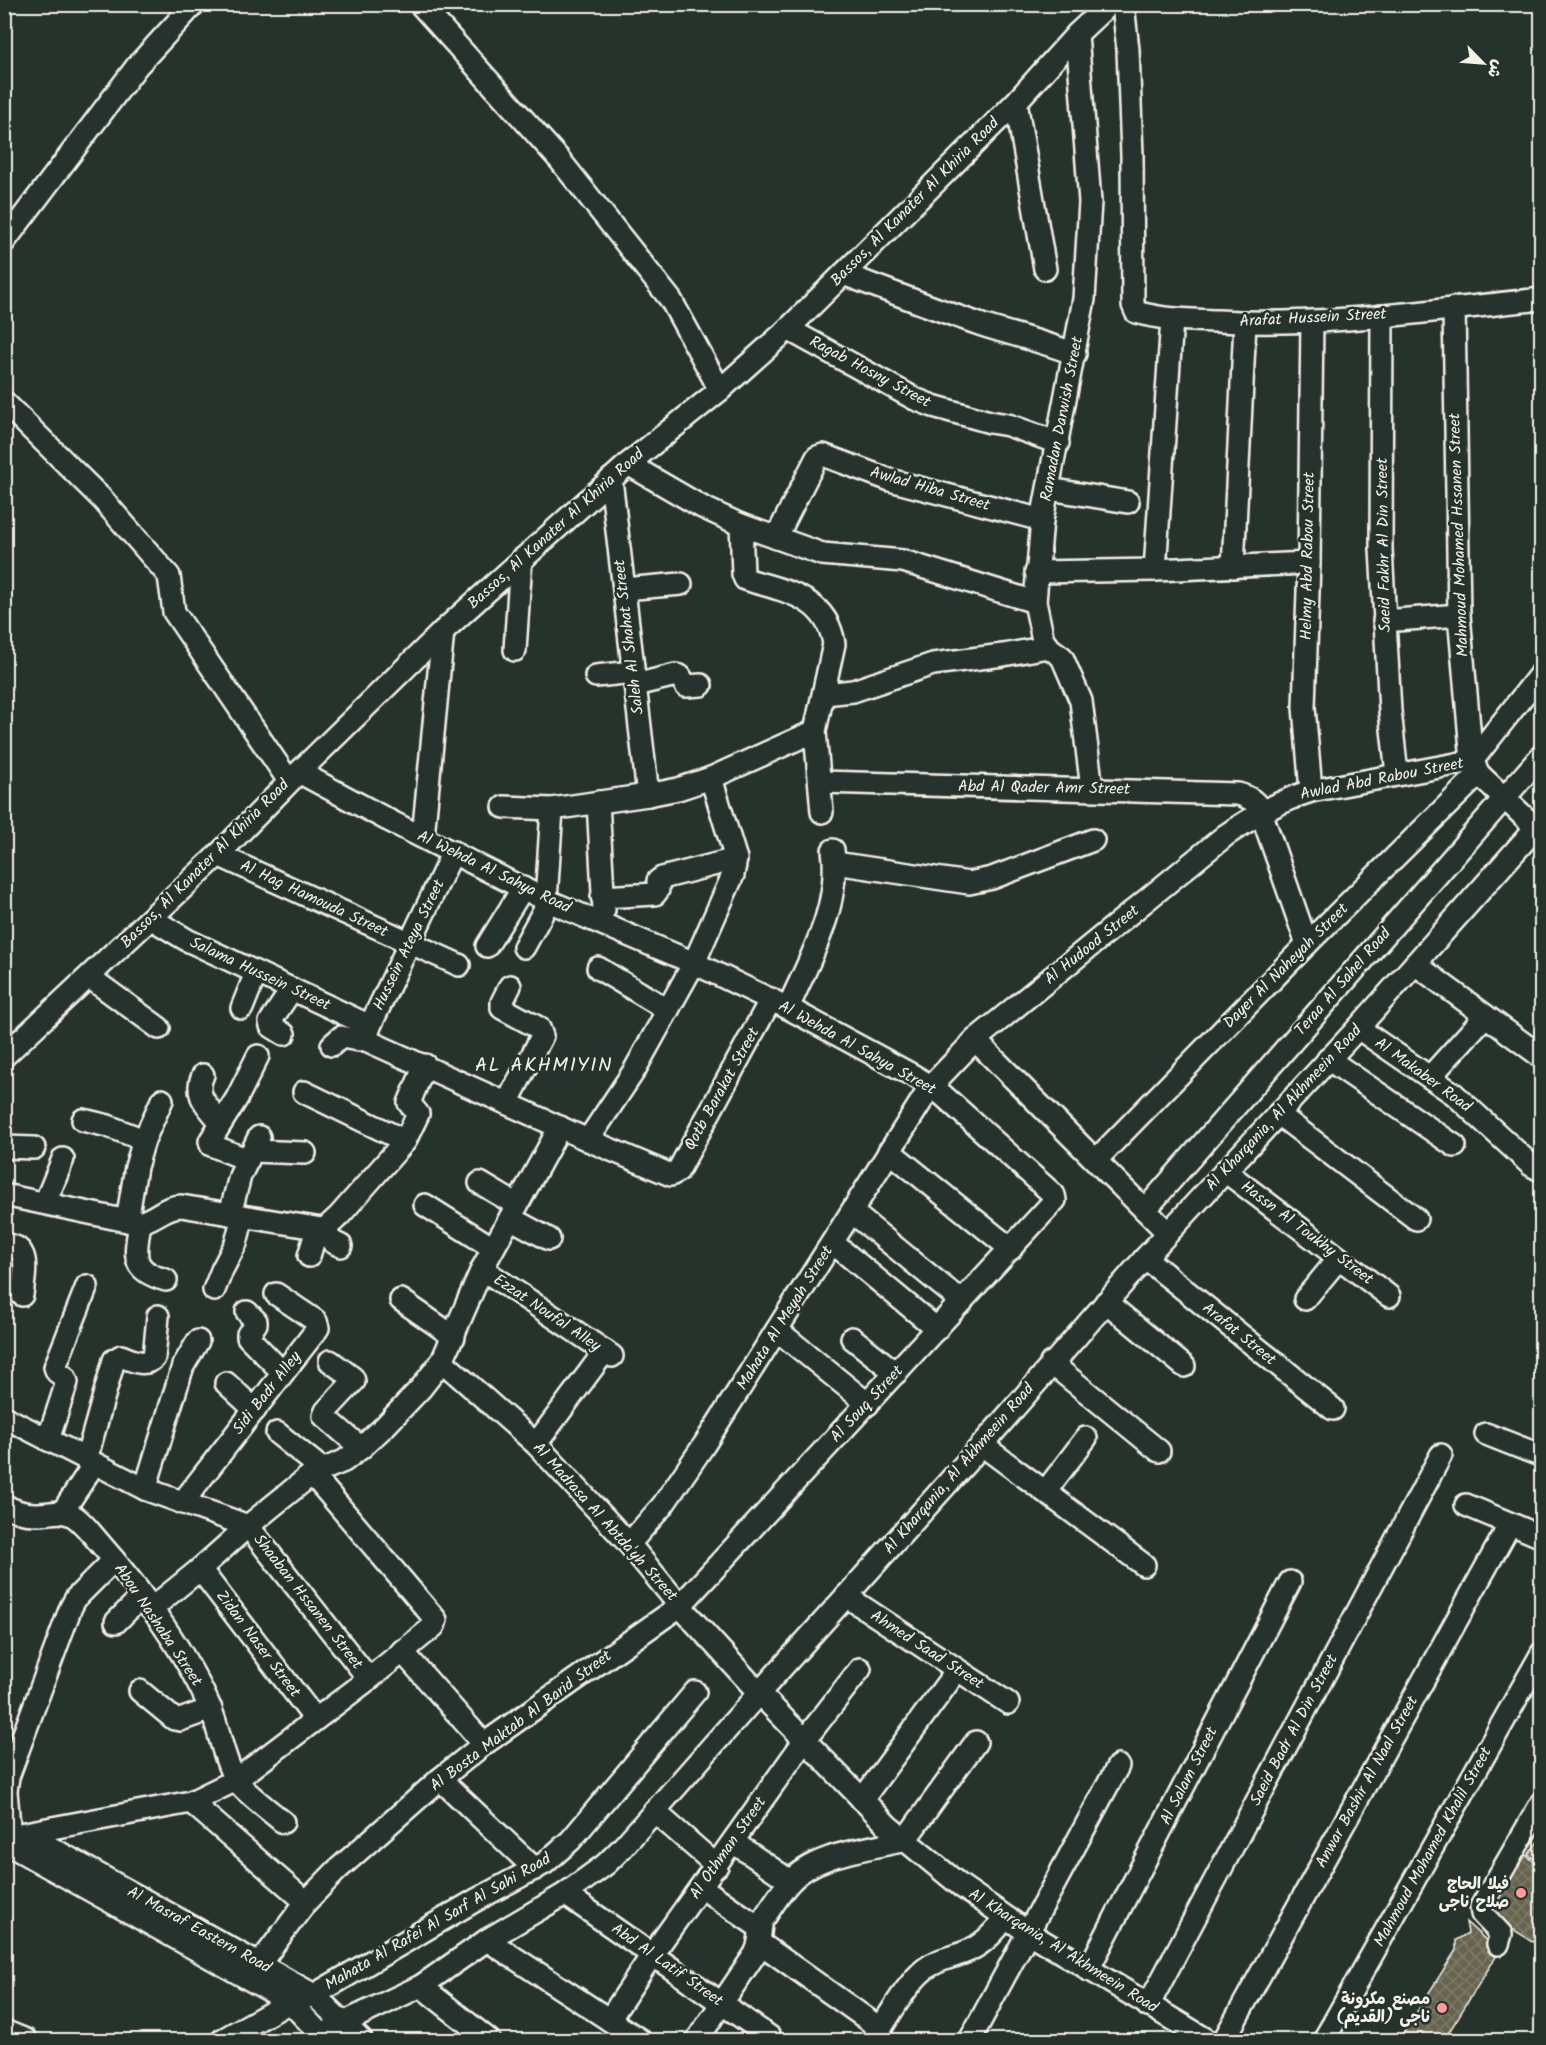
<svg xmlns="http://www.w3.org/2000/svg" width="1546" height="2045" viewBox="0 0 1546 2045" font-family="Kalam,'Playpen Sans Arabic',sans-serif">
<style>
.building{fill:url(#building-cross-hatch);stroke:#f4f1e8;stroke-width:1.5}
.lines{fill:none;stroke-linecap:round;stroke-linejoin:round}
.minor-casing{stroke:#f4f1e8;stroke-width:26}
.minor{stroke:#26332d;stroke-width:21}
.poi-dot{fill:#ff9aa2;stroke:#26332d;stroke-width:2}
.labels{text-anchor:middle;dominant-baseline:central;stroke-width:5;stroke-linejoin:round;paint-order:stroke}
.street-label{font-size:16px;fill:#f4f1e8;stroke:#26332d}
.poi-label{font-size:16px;font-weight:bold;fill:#f4f1e8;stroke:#26332d;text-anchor:end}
.quarter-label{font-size:20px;letter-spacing:1.5px;fill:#f4f1e8;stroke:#26332d}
</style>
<defs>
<pattern id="building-cross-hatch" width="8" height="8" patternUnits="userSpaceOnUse" patternTransform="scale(1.5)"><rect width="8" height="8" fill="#676350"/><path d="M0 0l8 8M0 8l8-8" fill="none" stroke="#7d7a69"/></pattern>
</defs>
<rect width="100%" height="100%" fill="#26332d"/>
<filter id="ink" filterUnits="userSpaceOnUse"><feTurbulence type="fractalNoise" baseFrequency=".0167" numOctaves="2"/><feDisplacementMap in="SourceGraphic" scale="12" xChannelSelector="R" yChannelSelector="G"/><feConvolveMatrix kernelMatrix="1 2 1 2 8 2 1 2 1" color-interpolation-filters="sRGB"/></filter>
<g filter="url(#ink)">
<g class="building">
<polygon points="1542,1836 1542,1864 1528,1855"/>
<polygon points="1523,1853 1542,1868 1542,1947 1486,1913 1514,1872"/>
<polygon points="1466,1922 1499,1952 1444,2040 1399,2040 1456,1950 1456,1940 1468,1933"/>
</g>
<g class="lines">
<defs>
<g id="minor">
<polyline points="420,4 559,159 671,300 720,390"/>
<path d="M1123,4L1128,50L1132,155L1133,305L1136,312C1163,320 1191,320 1218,321C1326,327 1435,310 1542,299"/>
<polyline points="1077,34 1090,202 1084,299 1042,520 1035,602 1043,640 1048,647 1062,657 1081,701 1092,789"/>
<polyline points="1016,102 1045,269"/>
<polyline points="4,242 137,66 194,4"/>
<path d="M843,274C889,291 935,309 982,325C1013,335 1045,342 1075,354"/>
<polyline points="1454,308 1459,615 1472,761 1479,774 1536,828 1542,831"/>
<polyline points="1382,316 1381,549 1390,711 1397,774"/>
<polyline points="788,329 915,399 933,406 990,422 1008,425 1058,443"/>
<polyline points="4,402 103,500 169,576 174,612 289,781"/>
<polyline points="628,464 702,507 741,525 822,554 903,561 1035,602"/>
<polyline points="611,479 648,795"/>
<polyline points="1049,489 1128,502"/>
<path d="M741,525L743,574L745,579C783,591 827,596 834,644L815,731L822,812"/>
<polyline points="776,538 817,457 823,455 890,480 1042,520"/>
<polyline points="1233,567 1245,323"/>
<polyline points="1155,570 1172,319"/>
<polyline points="1036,572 1155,570 1309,563"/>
<polyline points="624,589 681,584"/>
<polyline points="1384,621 1459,615"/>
<polyline points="515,650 521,560"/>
<polyline points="596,676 633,672"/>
<polyline points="635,685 676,675 680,676 686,686 701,685"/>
<polyline points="824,694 853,691 933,664 1003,655 1048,647"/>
<polyline points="1472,761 1542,672"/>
<path d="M821,782L1238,794C1249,797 1256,801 1261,812L1307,944"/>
<polyline points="1311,791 1304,707 1309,563 1312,321"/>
<polyline points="598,802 604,910"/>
<polyline points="504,807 552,809 648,795 678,789 711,778 815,731"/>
<polyline points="423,837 443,631"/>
<polyline points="453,852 370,1026 366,1039 368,1041 588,1140 671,1175 678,1171 771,999"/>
<polyline points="218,855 459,965"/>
<polyline points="835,863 969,883 992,878 1093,840"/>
<polyline points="602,897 655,894 658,890 658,881 662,878 736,859"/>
<polyline points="546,900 552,809"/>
<polyline points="152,919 187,940 370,1026"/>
<polyline points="487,946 523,888"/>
<polyline points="524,947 549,901"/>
<polyline points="1415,964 1539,1055"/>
<polyline points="598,968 668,1010"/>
<polyline points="89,977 159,1028"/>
<polyline points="242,1008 256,973"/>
<path d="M788,1008C810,958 841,906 833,850"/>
<polyline points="1358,1028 1454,1094 1531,1165 1542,1171"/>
<polyline points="284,1034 271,1026 270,1022 292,989"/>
<polyline points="975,1040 1168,1233"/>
<polyline points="332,1045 341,1037 359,1040 366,1036"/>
<polyline points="4,1056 218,855 299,772 443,631 628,464 720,390 788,329 1016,102 1077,34 1109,4"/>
<polyline points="1328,1059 1455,1146"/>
<path d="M203,1075C193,1096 209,1107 221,1123"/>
<polyline points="1430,1077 1485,1016"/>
<polyline points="304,1092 405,1141"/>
<polyline points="507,1103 542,1036 539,1028 502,1008 502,1002 510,986"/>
<polyline points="1278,1114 1416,1219"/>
<polyline points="83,1120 108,1126 144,1140"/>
<polyline points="588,1140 634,1071 694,963 733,875 736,859 711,778"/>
<polyline points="4,1147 34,1148"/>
<polyline points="252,1151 305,1153"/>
<polyline points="889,1151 1011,1249"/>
<polyline points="248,1160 211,1145 210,1141 237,1098 258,1056"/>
<polyline points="1096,1160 1307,944 1479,774"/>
<polyline points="1225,1171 1389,1296"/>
<polyline points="480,1183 517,1205"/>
<path d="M4,1195L137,1223C154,1221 164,1206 181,1206L322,1229L327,1227L339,1216L405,1141L418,1114L409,1103L425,1065"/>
<polyline points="45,1203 63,1159"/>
<polyline points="425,1205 493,1248"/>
<polyline points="1145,1210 1542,755"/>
<polyline points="852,1212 962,1302"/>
<polyline points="230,1214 240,1176 259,1137"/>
<polyline points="510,1218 549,1239"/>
<polyline points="127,1221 136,1167 144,1140 162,1100"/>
<path d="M140,1222C136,1253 128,1270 166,1280"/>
<polyline points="322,1229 333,1242 341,1246"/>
<polyline points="833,1243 937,1329"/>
<path d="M4,1245C33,1244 24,1277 22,1295"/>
<polyline points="309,1256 317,1229"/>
<polyline points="1145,1258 1333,1409"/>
<polyline points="482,1269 612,1356"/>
<polyline points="214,1290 222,1270 236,1243 243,1216"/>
<polyline points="1305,1299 1339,1258"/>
<polyline points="401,1300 454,1337"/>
<polyline points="1106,1302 1184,1366"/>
<polyline points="247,1312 256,1321 256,1324 248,1334 248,1337 283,1373"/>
<polyline points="777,1330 868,1404"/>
<polyline points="852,1338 896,1373"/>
<polyline points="330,1361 353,1378 354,1381 326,1411 324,1416 361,1448"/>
<polyline points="1051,1363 1159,1451"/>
<polyline points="226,1383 255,1410"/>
<polyline points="4,1417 145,1489 248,1526 369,1679"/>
<polyline points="277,1433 323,1470"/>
<polyline points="1486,1434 1542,1456"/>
<polyline points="48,1440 67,1382 65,1377 57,1372 55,1367 87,1286"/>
<polyline points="536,1444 605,1351"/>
<polyline points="982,1445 1144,1565"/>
<path d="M86,1460L114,1360L121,1356C132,1360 144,1367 154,1358L158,1316"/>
<polyline points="145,1489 183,1366 198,1341"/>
<polyline points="1045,1492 1086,1438"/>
<polyline points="182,1503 318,1328 316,1321 276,1294"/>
<path d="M4,1505C14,1511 24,1514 35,1514C49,1515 62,1508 75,1517C85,1524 94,1537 103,1547C142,1591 188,1656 211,1710C220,1732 223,1758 235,1779C243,1791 270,1811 283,1822"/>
<polyline points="1466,1505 1542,1537"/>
<polyline points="63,1511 94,1464"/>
<path d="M629,1544L663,1505L704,1445L931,1086L975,1040L1226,835C1253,817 1279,801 1311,791L1472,761"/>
<polyline points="200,1569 315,1719"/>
<polyline points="846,1596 1008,1703"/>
<polyline points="151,1609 200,1569 248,1526 312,1474 344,1461 361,1448 385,1426 421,1388 442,1361 482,1269 560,1127"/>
<polyline points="116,1622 142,1596"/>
<polyline points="402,1651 484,1744"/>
<polyline points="140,1691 174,1719 180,1720 211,1709"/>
<polyline points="440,1779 535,1869"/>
<polyline points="862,1800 957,1670"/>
<polyline points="191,1802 306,1902"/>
<polyline points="654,1811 717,1866"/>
<polyline points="26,1834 314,1995 361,2040"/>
<polyline points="4,1837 191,1802 236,1780 369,1679 434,1626 436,1620 312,1474"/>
<polyline points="10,1837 6,1791 8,1777 71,1607 76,1598 114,1560"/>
<polyline points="4,1842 290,2002 326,2040"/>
<polyline points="733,1842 790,1881"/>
<polyline points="701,1887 760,1928"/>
<polyline points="565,1894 770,2037"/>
<polyline points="487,1940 640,2040"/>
<polyline points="760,1943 881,2029"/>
<polyline points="1498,1944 1501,1934 1482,1914 1481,1907 1542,1802"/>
<polyline points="1088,1970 1290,1582"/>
<polyline points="249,1978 306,1902 337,1870 440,1779 484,1744 680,1606 1055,1200 1054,1195 937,1090 914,1076 788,1008 694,963 546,900 388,820 299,772"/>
<polyline points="421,1986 489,2040"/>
<polyline points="1148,2006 1441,1455"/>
<polyline points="609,2020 652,1955 804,1741 860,1669"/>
<polyline points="4,2031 26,2040"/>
<polyline points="222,2040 290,2002 314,1995 476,1900 545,1863 571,1840 695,1692"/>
<polyline points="314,2040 343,2023 421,1986 487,1940 565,1894 606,1864 622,1848 759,1693 680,1606 629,1544 536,1444 442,1361"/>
<path d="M697,2040L755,1954C761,1943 759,1932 762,1921C771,1908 779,1894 789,1883C814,1853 870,1849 905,1840L976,1742"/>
<path d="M873,2040C887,2020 906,1984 925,1969C936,1960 950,1958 963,1953C982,1946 994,1933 1005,1918"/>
<polyline points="970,2040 1118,1766"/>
<polyline points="1207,2040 1029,1933 961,1886 888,1826 759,1693 982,1445 1145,1258 1358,1028 1542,821"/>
<polyline points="1224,2040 1510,1524"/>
<polyline points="1324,2040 1542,1653"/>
</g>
</defs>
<use href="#minor" class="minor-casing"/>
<use href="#minor" class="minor"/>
</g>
</g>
<g class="poi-dot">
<circle cx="1521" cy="1893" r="6"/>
<circle cx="1442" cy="2008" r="6"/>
</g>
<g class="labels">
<g class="street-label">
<text transform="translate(915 202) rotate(-45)">Bassos, Al Kanater Al Khiria Road</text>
<text transform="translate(1313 318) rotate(-3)">Arafat Hussein Street</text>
<text transform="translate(870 372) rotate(28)">Ragab Hosny Street</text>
<text transform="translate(1062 419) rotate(-79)">Ramadan Darwish Street</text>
<text transform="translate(930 489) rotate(16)">Awlad Hiba Street</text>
<text transform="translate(556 529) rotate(-42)">Bassos, Al Kanater Al Khiria Road</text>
<text transform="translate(1459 535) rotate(-92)">Mahmoud Mohamed Hssanen Street</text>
<text transform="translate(1384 545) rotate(-91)">Saeid Fakhr Al Din Street</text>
<text transform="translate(1308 556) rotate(-89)">Helmy Abd Rabou Street</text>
<text transform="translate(629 637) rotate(-97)">Saleh Al Shahat Street</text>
<text transform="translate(1382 779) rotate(-11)">Awlad Abd Rabou Street</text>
<text transform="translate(1044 788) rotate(1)">Abd Al Qader Amr Street</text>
<text transform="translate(205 864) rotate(-45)">Bassos, Al Kanater Al Khiria Road</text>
<text transform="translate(494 872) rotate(26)">Al Wehda Al Sahya Road</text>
<text transform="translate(314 899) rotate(25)">Al Hag Hamouda Street</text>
<text transform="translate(409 945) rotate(-64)">Hussein Ateya Street</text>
<text transform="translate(1092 945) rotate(-39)">Al Hudood Street</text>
<text transform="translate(1286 966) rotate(-45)">Dayer Al Naheyah Street</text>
<text transform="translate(260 974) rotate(25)">Salama Hussein Street</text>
<text transform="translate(1343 982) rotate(-49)">Teraa Al Sahel Road</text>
<text transform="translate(857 1048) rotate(29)">Al Wehda Al Sahya Street</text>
<text transform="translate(1423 1075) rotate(36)">Al Makaber Road</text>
<text transform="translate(722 1089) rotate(-61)">Qotb Barakat Street</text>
<text transform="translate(1284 1108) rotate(-47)">Al Kharqania, Al Akhmeein Road</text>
<text transform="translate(1307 1233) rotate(37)">Hassn Al Toukhy Street</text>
<text transform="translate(547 1313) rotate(34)">Ezzat Noufal Alley</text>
<text transform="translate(785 1318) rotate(-58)">Mahata Al Meyah Street</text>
<text transform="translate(1239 1334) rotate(39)">Arafat Street</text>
<text transform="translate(267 1393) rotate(-52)">Sidi Badr Alley</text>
<text transform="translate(867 1404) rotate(-47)">Al Souq Street</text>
<text transform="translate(959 1469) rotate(-49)">Al Kharqania, Al Akhmeein Road</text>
<text transform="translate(605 1522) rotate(48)">Al Madrasa Al Abtda'yh Street</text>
<text transform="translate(308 1602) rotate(52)">Shaaban Hssanen Street</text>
<text transform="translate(158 1625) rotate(56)">Abou Nashaba Street</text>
<text transform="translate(258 1644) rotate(53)">Zidan Naser Street</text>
<text transform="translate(927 1650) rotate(33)">Ahmed Saad Street</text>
<text transform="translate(521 1721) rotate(-37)">Al Bosta Maktab Al Barid Street</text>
<text transform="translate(1294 1730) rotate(-62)">Saeid Badr Al Din Street</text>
<text transform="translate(1189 1776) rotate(-63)">Al Salam Street</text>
<text transform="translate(1367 1782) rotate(-61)">Anwar Bashir Al Naal Street</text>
<text transform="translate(1433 1847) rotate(-61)">Mahmoud Mohamed Khalil Street</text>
<text transform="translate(728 1848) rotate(-55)">Al Othman Street</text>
<text transform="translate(438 1922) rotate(-30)">Mahata Al Rafei Al Sarf Al Sahi Road</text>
<text transform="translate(199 1930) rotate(29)">Al Masraf Eastern Road</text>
<text transform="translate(1063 1951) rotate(32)">Al Kharqania, Al Akhmeein Road</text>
<text transform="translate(667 1965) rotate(35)">Abd Al Latif Street</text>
</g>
<g class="poi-label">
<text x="1509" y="1884">فيلا الحاج<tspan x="1509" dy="18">صلاح ناجى</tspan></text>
<text x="1430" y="1999">مصنع مكرونة<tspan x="1430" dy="18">ناجى (القديم)</tspan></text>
</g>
<g class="quarter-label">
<text x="544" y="1066">AL AKHMIYIN</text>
</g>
</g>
<rect width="1546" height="2045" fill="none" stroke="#26332d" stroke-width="24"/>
<rect x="12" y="12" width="1522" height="2021" fill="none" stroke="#f4f1e8" stroke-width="2" filter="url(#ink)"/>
<g transform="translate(1483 63) rotate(115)" stroke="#26332d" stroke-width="4.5" paint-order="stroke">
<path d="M0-4.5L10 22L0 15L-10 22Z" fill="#f4f1e8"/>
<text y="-9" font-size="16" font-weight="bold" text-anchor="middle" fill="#f4f1e8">ش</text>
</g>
</svg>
